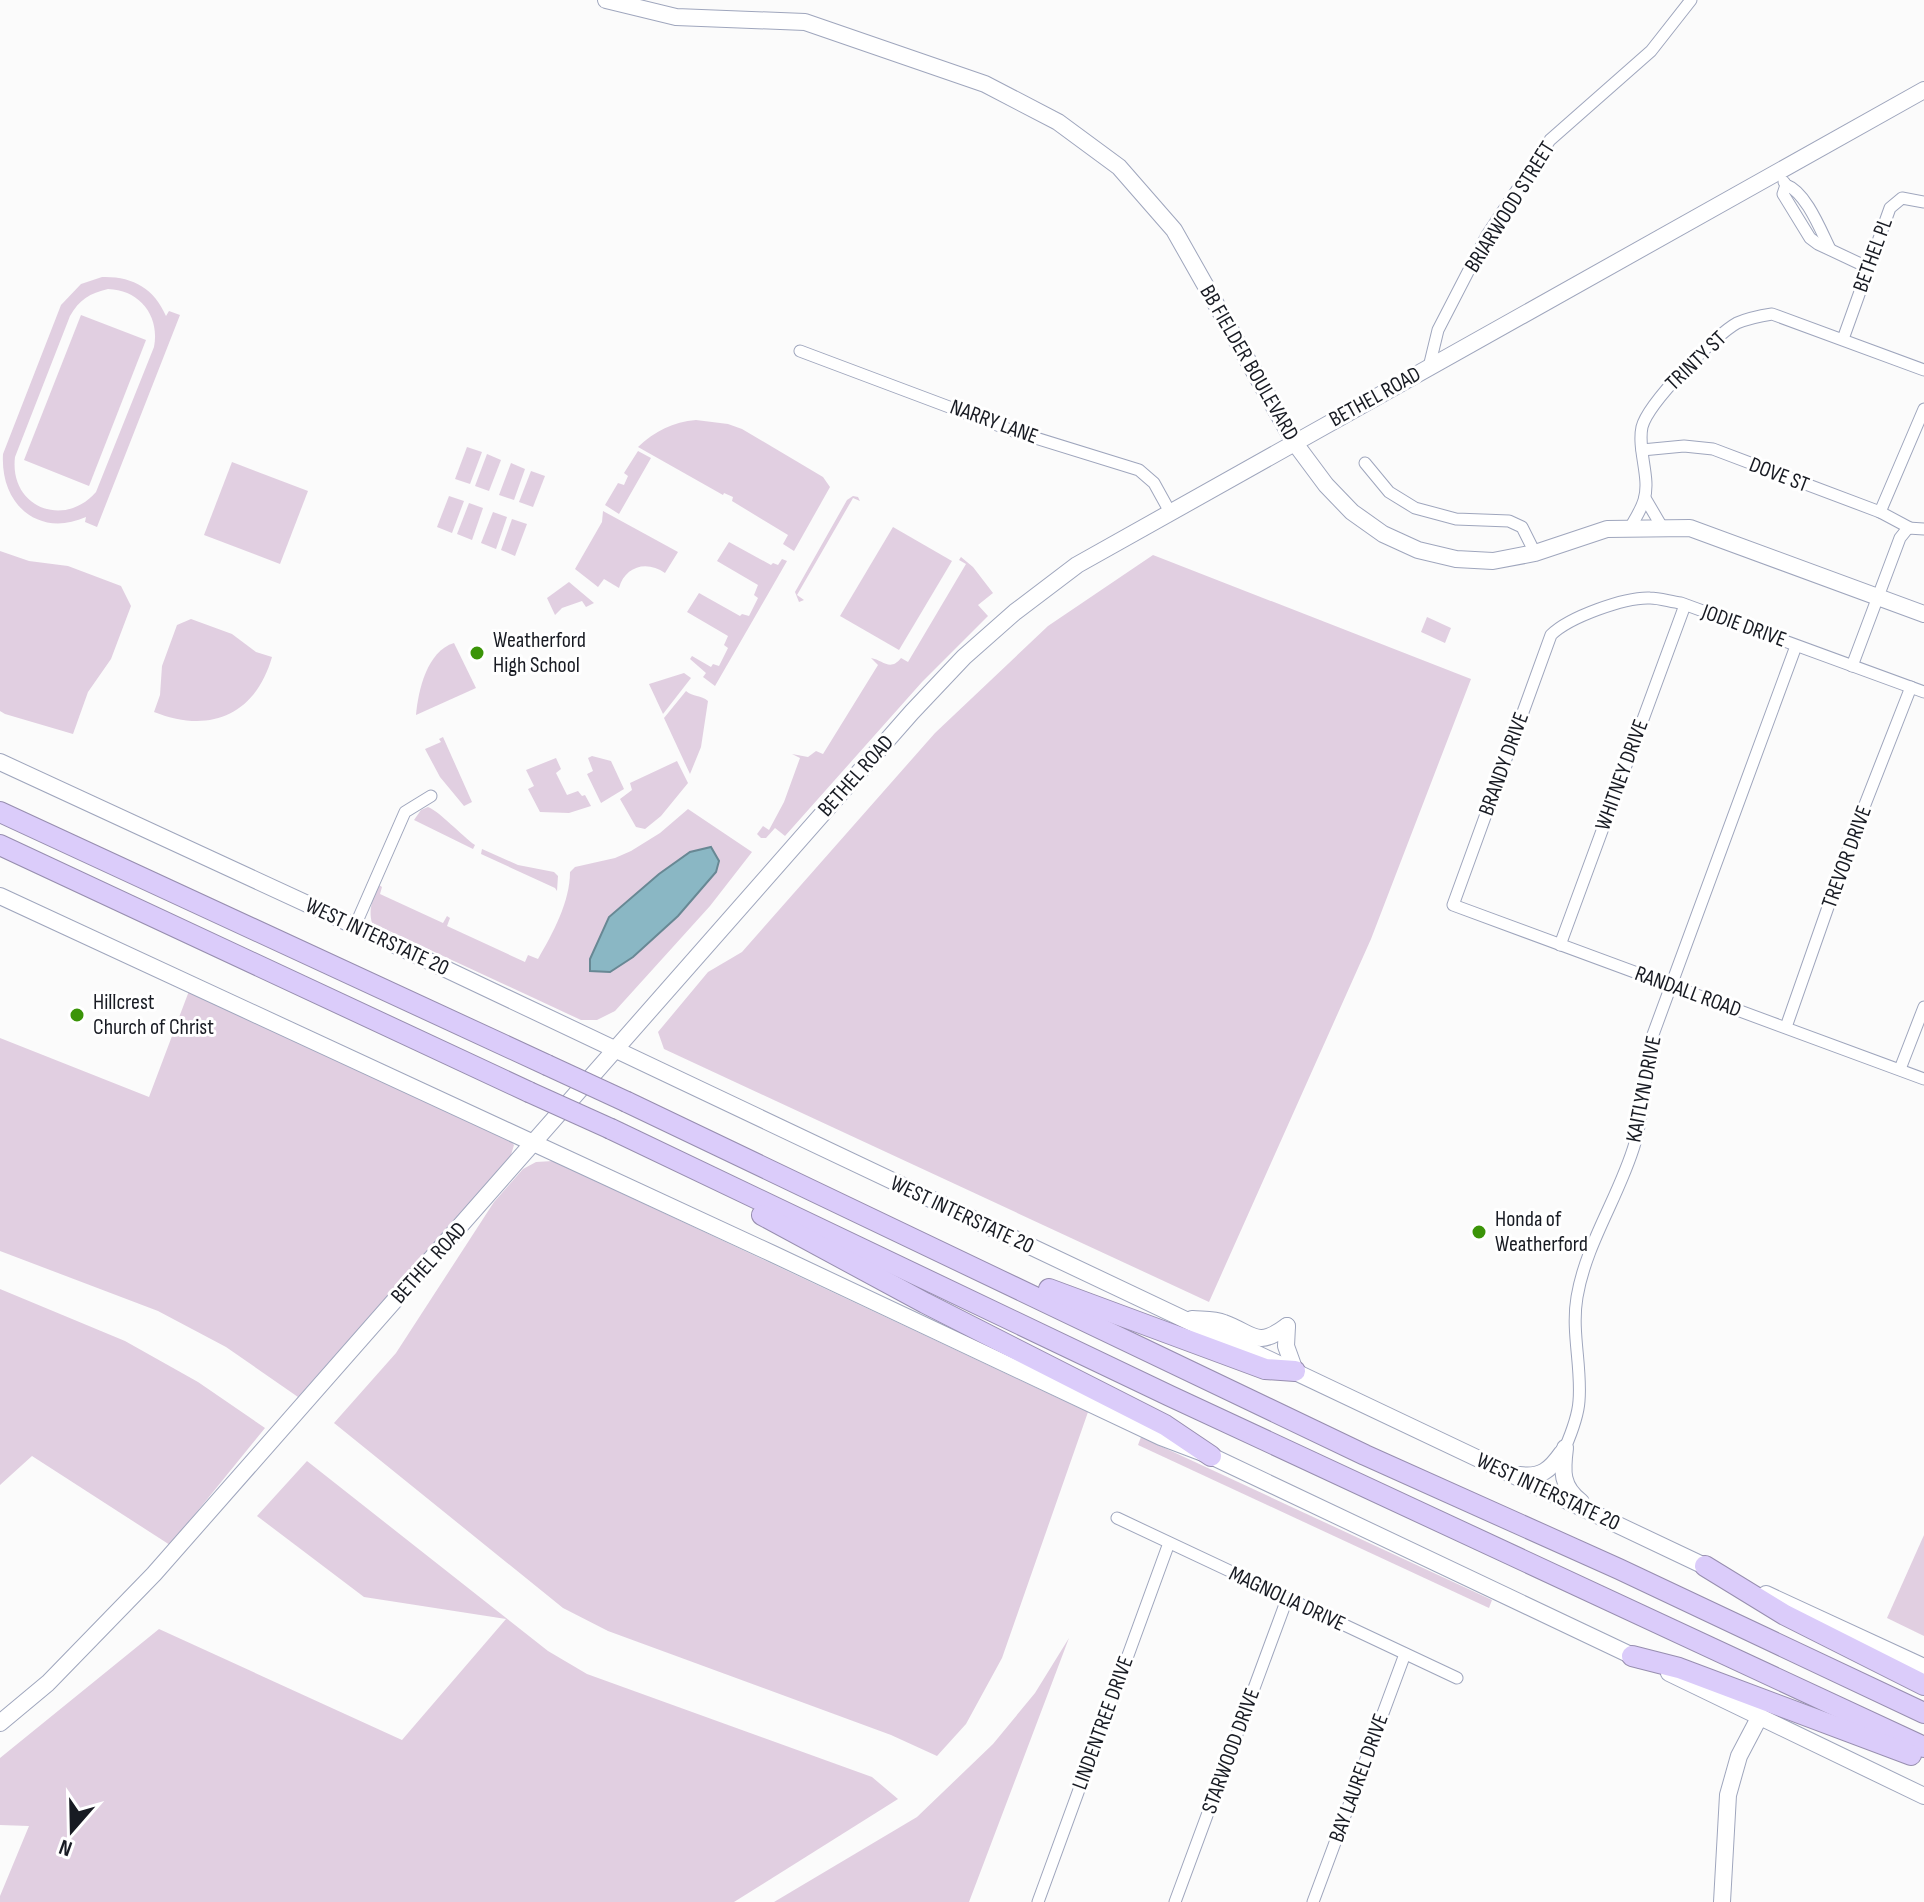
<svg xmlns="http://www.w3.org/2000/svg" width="1924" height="1902" viewBox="0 0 1924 1902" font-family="'Sofia Sans Condensed',sans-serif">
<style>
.green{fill:#e1cfe1;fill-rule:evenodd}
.water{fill:#8ab7c4;stroke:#688894;stroke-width:2}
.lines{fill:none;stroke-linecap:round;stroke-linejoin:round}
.street-casing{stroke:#9fa6bd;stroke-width:13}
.secondary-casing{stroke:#9fa6bd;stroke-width:18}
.highway-casing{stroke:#978eaf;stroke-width:22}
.street{stroke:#fff;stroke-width:11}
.secondary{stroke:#fff;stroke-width:16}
.highway{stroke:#dbccfa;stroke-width:20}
.highway-bridge-casing{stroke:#978eaf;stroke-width:22;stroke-linecap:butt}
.highway-bridge{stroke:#dbccfa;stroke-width:20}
.poi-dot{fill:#3b9408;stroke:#fff;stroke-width:3}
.labels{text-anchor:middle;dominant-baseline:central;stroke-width:6;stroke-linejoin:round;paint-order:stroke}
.street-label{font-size:22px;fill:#181b23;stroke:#fff}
.poi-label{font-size:22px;fill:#181b23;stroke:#fff;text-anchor:start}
</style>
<rect width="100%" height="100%" fill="#fbfbfb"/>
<g class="green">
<path d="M102,277C132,276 154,288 166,316L169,311L180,315L97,527L85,522L86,517C39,538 0,505 3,454L61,305L81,284ZM108,289C140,290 160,316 154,347L96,492C64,529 9,507 15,457L70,316C79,300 90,293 108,289Z"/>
<polygon points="81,315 146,340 89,486 24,460"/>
<path d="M696,420L728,424L742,429L823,477L830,487L794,551L783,544L788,535L732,501L733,497L724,493L723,495L638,447C655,431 673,422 696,420Z"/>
<polygon points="467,447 482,452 470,484 455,479"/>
<polygon points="638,451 651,458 619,514 605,505 618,483 624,485 628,476 624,473"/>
<polygon points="487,454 501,460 489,491 475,486"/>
<polygon points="232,462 308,491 280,564 204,535"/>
<polygon points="511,463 525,469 514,500 499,495"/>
<polygon points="531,471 545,476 533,507 519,502"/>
<polygon points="449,496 464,501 452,533 437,527"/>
<polygon points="853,496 858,497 860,501 853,498 797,595 804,600 799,602 795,592 847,500"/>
<polygon points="469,503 483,508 472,540 457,534"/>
<path d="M603,511L678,552L665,573C647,560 625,566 619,588L604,579L598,587L575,569L602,522Z"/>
<polygon points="493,512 507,517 496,549 481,543"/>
<polygon points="512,519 527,524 515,556 501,550"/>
<polygon points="893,527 952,561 899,650 840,616"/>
<polygon points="729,542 771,565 773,563 778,565 782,559 787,561 715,686 703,677 706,673 690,659 692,656 711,667 713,664 719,666 728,648 724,645 728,636 687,612 699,593 740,616 742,614 749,616 758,598 754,595 758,585 717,561"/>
<polygon points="0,551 29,561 68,566 121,586 131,606 111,659 88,692 73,734 5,714 0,711"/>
<polygon points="1153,555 1471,679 1371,939 1209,1302 664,1049 658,1032 708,972 742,952 935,733 1048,626"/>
<path d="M961,557L973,567L993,593L978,605L988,616L922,682L785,836L775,828L766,838H761L757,834L763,826L769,830L784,802L800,758L792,754L808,757L816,751L823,754L878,665L871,658C883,660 890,672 901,658L908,662L966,564L959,560Z"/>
<polygon points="569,582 594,603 586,607 582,601 562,608 555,615 547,598"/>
<polygon points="1427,617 1451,628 1445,643 1421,632"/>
<path d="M191,619L232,634L256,652L272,657C255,716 209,734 154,712L160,695L162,666L177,625Z"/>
<path d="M454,643L476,688L416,715C418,691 427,651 454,643Z"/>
<polygon points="684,673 691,678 663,714 649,684"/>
<path d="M686,691C693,697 701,695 708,701L701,747L690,774L664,718Z"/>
<polygon points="443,737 472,802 464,806 440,777 425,749 441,742 439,739"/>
<polygon points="592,756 611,761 624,789 601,803 587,774 593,771 588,758"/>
<polygon points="556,758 561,769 556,773 567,795 578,791 582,796 585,795 591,806 569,813 540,812 528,789 534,786 526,770"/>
<polygon points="677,761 688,783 661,816 645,829 636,827 620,799 632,790 630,783"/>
<path d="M428,807C439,811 462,836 475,845L473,849L414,820L421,810Z"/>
<path d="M688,809L752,852L710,906L615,1011L597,1020H581L372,923C368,909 373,898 379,885L382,887L380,894L443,923L447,916L450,918L447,926L525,962L528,955L538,959C553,933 570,902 570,872L575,867L615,858L631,851L660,833Z"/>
<polygon points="482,849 518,865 554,872 558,876 557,891 555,888 481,854"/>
<polygon points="189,991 511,1141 514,1145 510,1158 298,1397 226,1347 158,1311 0,1251 0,1038 149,1097"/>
<polygon points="553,1161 1088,1412 1002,1658 966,1724 937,1756 891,1735 608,1631 563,1608 334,1423 396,1353 494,1202 523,1169 536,1162"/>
<polygon points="0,1289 125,1341 198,1382 265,1428 170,1545 32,1456 0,1485"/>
<polygon points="1141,1437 1492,1600 1489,1608 1138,1445"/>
<polygon points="307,1461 548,1651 587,1674 872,1777 898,1799 734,1902 0,1902 0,1896 29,1826 0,1825 0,1758 159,1629 402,1740 506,1619 364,1597 257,1516"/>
<polygon points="1924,1535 1924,1636 1887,1618"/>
<polygon points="1069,1638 969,1902 774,1902 917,1817 993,1744 1035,1693"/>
</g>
<polygon class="water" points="711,847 719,861 716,872 678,916 633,957 610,972 590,971 590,959 609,917 659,874 690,852"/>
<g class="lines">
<defs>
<g id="street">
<path d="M1784,182L1786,185C1806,192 1821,231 1830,249"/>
<polyline points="1786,185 1783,194 1810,238 1818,244 1867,267"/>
<polyline points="1843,339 1890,208 1902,198 1924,202"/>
<polyline points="800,351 1013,431 1139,470 1154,483 1170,512"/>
<polyline points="1429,367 1438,330 1487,235 1550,140 1651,51 1691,0"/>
<polyline points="1642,450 1684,446 1713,449 1880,512 1910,528"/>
<polyline points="1365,463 1389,492 1415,508 1456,519 1509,521 1522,527 1535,553"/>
<polyline points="1645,498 1662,527"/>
<polyline points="1880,512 1924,409"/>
<path d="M1630,528C1635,519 1641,510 1644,500C1651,478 1637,450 1642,427C1648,403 1715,335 1737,323C1749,318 1759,316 1772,314L1924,370"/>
<polyline points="1852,666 1900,538 1908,528 1924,529"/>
<path d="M1924,692L1681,603C1671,602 1660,598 1650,598C1625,597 1569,617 1551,635L1453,905L1924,1079"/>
<polyline points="355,926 405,812 431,796"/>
<polyline points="1560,945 1685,605"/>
<polyline points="1786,1027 1855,830 1911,687"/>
<polyline points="1900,1069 1924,1007"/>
<path d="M1565,1448C1571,1434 1578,1417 1579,1401C1582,1367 1571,1332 1577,1297C1586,1243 1620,1195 1635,1143C1645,1110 1645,1074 1651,1040L1796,646"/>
<polyline points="1117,1518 1457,1678"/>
<polyline points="1038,1902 1169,1543"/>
<polyline points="1175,1902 1287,1599"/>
<polyline points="1313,1902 1405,1654"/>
</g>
<g id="secondary">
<polyline points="606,0 676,17 805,22 985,84 1058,122 1119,167 1174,230 1294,442 1326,485 1352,512 1383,534 1418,550 1456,559 1493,561 1535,553 1607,529 1690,528 1924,614"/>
<polyline points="0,762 355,926 1715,1571"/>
<polyline points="0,896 773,1254 1161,1437 1211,1456 1641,1660"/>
<path d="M1192,1319C1203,1320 1214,1319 1224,1323C1254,1334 1256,1349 1287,1326"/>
<polyline points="1287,1326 1286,1346 1295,1371"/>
<path d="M1565,1448C1562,1471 1561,1487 1581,1502"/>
<path d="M1519,1475C1541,1478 1550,1470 1562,1453"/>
<polyline points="1766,1594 1924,1667"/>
<polyline points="1669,1673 1924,1796"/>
<polyline points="0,1723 48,1683 154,1574 912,712 964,657 1015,612 1077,565 1924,90"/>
<polyline points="1722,1902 1728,1795 1739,1756 1760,1716"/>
</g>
<g id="highway">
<polyline points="0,812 547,1065"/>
<polyline points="0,845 529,1092"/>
<polyline points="627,1102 1365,1455 1619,1569 1924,1713"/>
<polyline points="611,1129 1170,1396 1924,1747"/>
<polyline points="762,1215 925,1303 1165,1425 1211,1456"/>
<polyline points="1049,1289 1265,1369 1295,1371"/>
<polyline points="1705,1566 1785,1615 1924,1685"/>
<polyline points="1632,1656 1679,1668 1911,1755"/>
</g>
</defs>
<use href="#street" class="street-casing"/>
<use href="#secondary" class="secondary-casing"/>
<use href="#highway" class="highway-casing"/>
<use href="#street" class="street"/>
<use href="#secondary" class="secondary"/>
<use href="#highway" class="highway"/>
<defs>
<g id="highway-bridge">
<polyline points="547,1065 627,1102"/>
<polyline points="529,1092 611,1129"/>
</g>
</defs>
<use href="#highway-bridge" class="highway-bridge-casing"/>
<use href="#highway-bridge" class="highway-bridge"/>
</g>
<g class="poi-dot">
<circle cx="477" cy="653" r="8"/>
<circle cx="77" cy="1015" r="8"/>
<circle cx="1479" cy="1232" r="8"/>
</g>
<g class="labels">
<g class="street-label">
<text transform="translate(1510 207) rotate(-58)">BRIARWOOD STREET</text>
<text transform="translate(1873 255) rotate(-70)">BETHEL PL</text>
<text transform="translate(1696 361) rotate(-44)">TRINTY ST</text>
<text transform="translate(1249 363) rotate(60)">BB FIELDER BOULEVARD</text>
<text transform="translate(1375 397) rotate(-29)">BETHEL ROAD</text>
<text transform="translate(994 422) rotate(20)">NARRY LANE</text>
<text transform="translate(1779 475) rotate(21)">DOVE ST</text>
<text transform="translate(1744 626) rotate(20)">JODIE DRIVE</text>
<text transform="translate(1504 764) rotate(-70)">BRANDY DRIVE</text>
<text transform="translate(1622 775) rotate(-70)">WHITNEY DRIVE</text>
<text transform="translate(856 776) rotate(-48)">BETHEL ROAD</text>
<text transform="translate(1847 857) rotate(-70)">TREVOR DRIVE</text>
<text transform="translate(377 937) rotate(25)">WEST INTERSTATE 20</text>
<text transform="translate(1688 992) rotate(20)">RANDALL ROAD</text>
<text transform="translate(1644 1089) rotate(-79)">KAITLYN DRIVE</text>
<text transform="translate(962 1215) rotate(25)">WEST INTERSTATE 20</text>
<text transform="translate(429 1263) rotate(-48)">BETHEL ROAD</text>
<text transform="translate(1548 1492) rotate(25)">WEST INTERSTATE 20</text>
<text transform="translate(1287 1599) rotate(25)">MAGNOLIA DRIVE</text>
<text transform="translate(1103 1723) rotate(-70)">LINDENTREE DRIVE</text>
<text transform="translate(1231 1751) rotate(-70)">STARWOOD DRIVE</text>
<text transform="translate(1359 1778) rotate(-70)">BAY LAUREL DRIVE</text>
</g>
<g class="poi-label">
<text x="493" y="640">Weatherford<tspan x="493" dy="25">High School</tspan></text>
<text x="93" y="1002">Hillcrest<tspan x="93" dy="25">Church of Christ</tspan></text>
<text x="1495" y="1219">Honda of<tspan x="1495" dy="25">Weatherford</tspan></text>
</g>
</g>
<g transform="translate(72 1830) rotate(200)" stroke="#ffffff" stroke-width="6" paint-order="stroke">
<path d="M0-6L14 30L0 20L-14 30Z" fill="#181b23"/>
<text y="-12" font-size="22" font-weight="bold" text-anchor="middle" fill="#181b23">N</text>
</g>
</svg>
